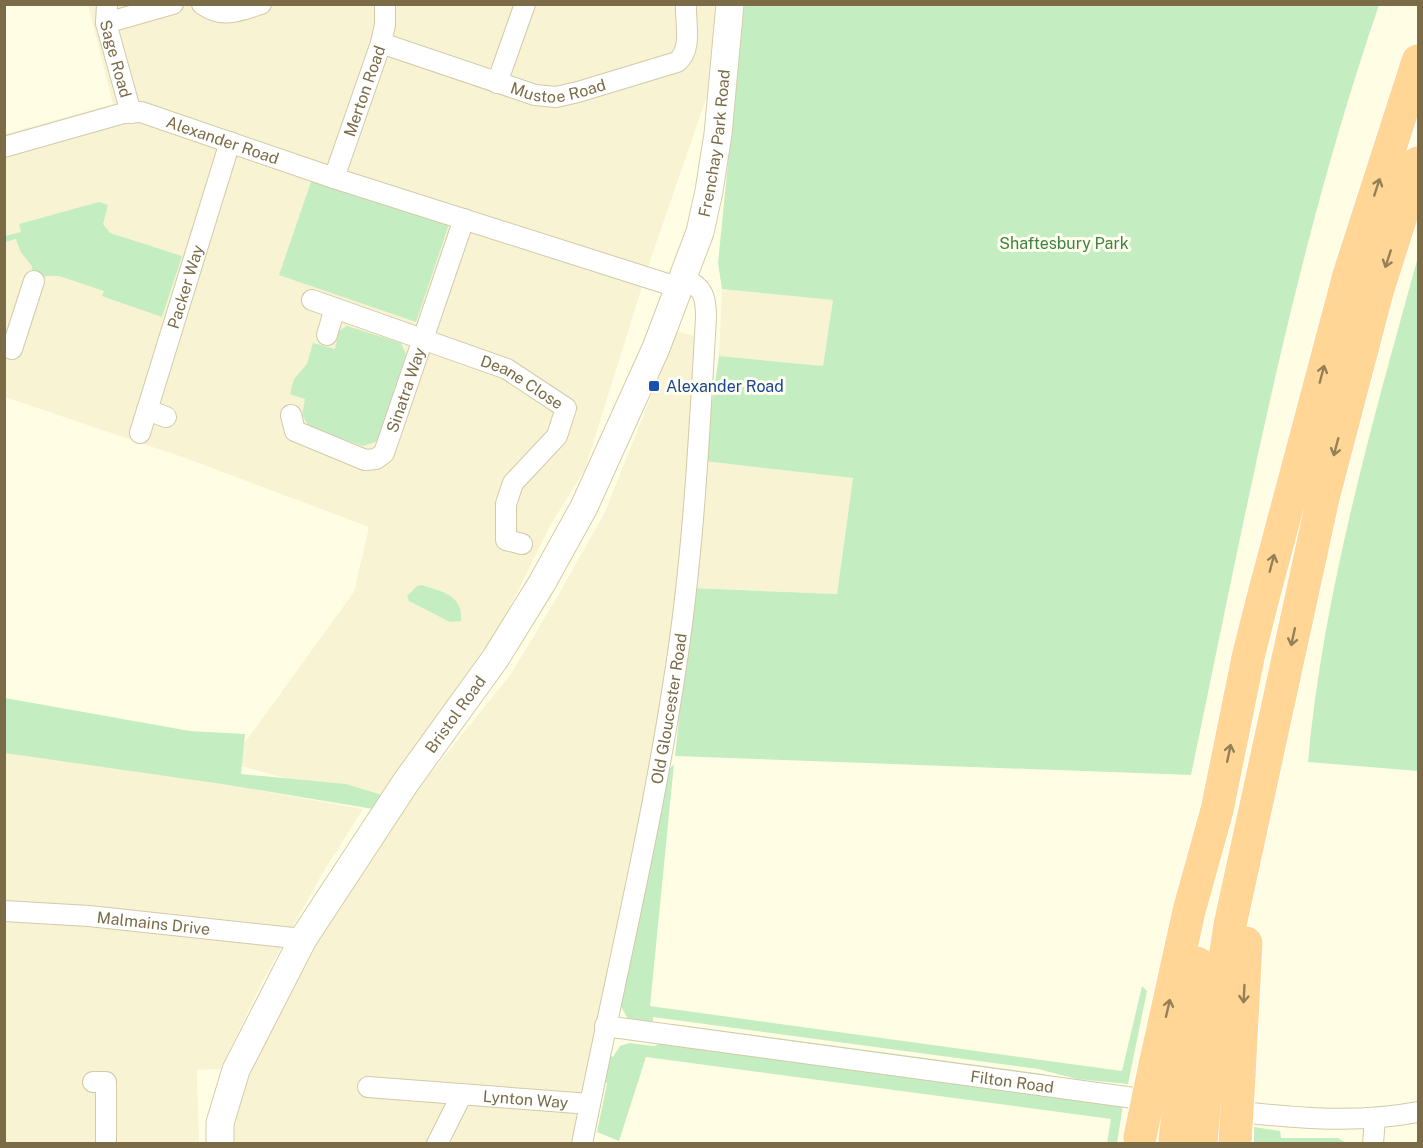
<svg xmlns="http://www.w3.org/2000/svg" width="1423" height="1148" viewBox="0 0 1423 1148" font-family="'Public Sans',sans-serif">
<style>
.residential{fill:#f7f3d3}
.green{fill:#c4eec2}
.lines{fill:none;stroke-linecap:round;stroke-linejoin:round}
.minor-casing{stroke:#d2caa9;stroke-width:22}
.secondary-casing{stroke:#d5cca7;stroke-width:29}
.motorway-casing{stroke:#fff;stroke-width:35}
.minor{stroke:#fff;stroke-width:20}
.secondary{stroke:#fff;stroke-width:27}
.motorway{stroke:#ffd696;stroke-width:33}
.motorway-bridge-casing{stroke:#fff;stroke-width:35;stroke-linecap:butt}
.motorway-bridge{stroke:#ffd696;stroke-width:33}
.oneway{stroke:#958157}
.transit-dot{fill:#1a4fb4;stroke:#fffeee;stroke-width:2}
.labels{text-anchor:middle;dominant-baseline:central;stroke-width:6;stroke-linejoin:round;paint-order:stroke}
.street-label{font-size:16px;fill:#7b6c47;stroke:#fffeee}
.park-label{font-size:16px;fill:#3d8241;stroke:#fffeee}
.transit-label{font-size:16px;fill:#164399;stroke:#fffeee;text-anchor:start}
</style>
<rect width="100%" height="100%" fill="#fffee5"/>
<g class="residential">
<polygon points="88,5 717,5 708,93 650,261 585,469 550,526 497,633 376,803 230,763 354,592 369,527 188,459 5,397 5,134 113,104"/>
<polygon points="722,289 833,300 823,366 719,356"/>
<polygon points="677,331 698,337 692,460 853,478 837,594 676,587 654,764 572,1143 233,1144 235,1107 252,1057 292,981 397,815 511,674 560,592 605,512"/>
<polygon points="5,751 222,784 363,809 322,874 261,984 221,1069 197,1070 199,1143 5,1144"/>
</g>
<g class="green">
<path d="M744,5H1379C1293,255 1245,517 1191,775L675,756L693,588L837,594L853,478L703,461L719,356L823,366L833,300L722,289L718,263Z"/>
<polygon points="312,179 449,224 416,322 279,275"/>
<polygon points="99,202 108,205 103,224 110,233 182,256 162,317 102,296 104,291 59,276 45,276 42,284 31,280 32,266 20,251 16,239 5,242 5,236 21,232 19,224"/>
<path d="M1418,257V771L1308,762C1323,593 1373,420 1418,257Z"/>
<polygon points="347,326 401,343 406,354 378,441 363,446 310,428 302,415 305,399 290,394 294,379 307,364 313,343 335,349 339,331"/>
<path d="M422,585C443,592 463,595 461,621L450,622L409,601L407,596L417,586Z"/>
<polygon points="5,698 190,731 245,734 241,774 346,784 385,796 373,809 222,784 5,753"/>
<polygon points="674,764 650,1006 1122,1071 1142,986 1147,991 1128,1084 1077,1079 1038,1069 653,1017 653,1026 629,1021 619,1003 666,773"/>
<polygon points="673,1024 1043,1074 1064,1080 665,1027"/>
<polygon points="629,1043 654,1046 663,1043 1123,1105 1117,1143 1107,1143 1111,1119 646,1057 619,1141 597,1132 607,1083 602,1082 608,1055 613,1057 620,1046"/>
<polygon points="1254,1127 1280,1131 1281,1138 1338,1138 1346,1143 1254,1143"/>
</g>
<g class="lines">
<defs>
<g id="minor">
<path id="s1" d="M107,4L106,23L131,113"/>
<path d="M202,4C223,19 238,11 261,4"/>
<polyline points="106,23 173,4"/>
<path id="s2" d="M381,43L535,95L556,97L578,92L677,62C693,49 685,23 686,4"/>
<polyline points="497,83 525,4"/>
<path id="s3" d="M4,147L124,113L141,112L334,178L680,288"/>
<path id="s4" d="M334,178L381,43L385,25V4"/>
<path id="s5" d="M312,300L507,369L566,408L557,436L513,483L506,504V540L522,544"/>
<polyline points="327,335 335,308"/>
<polyline points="12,349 34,281"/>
<polyline points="147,410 166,417"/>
<path id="s6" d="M291,415L295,431L365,460L376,459L384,453L464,219"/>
<path id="s7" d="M140,433L230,142"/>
<path id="s8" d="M4,911L89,916L303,939"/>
<path id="s9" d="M605,1026L1156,1101"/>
<polyline points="93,1082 106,1082 106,1144"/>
<path id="s10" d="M368,1087L590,1104"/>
<path d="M1226,1110C1290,1118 1355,1124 1418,1112"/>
<polyline points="437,1144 462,1094"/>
<path id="s11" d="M582,1144C612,991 649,840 673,686C693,564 699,440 706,317C706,296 703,287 684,279"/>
<polyline points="1373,1144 1375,1118"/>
</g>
<g id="secondary">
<path id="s12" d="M220,1144V1123L236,1070L303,939L406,782L495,659L542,583L584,507L656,348L700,232L709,191L718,134L730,4"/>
</g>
<g id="motorway">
<polyline points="1155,1065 1189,911 1217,810 1249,653 1264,594 1349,275 1418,61"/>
<polyline points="1184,1067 1197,963"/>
<polyline points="1207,1073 1230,925 1323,498 1377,292 1418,163"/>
<polyline points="1239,1076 1246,943"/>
</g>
</defs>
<use href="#minor" class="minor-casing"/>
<use href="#secondary" class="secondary-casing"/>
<use href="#motorway" class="motorway-casing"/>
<use href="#minor" class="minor"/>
<use href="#secondary" class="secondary"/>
<use href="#motorway" class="motorway"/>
<defs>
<g id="motorway-bridge">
<polyline points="1140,1137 1155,1065"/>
<polyline points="1175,1139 1184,1067"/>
<polyline points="1201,1142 1207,1073"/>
<polyline points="1235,1143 1239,1076"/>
</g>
</defs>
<use href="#motorway-bridge" class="motorway-bridge-casing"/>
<use href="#motorway-bridge" class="motorway-bridge"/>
</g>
<defs><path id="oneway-shaft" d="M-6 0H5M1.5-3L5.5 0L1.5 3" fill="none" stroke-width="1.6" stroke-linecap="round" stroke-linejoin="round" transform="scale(1.5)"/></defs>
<g class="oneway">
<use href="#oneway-shaft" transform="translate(1377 187) rotate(-72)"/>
<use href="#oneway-shaft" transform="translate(1388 259) rotate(108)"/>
<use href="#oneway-shaft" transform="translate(1322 374) rotate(-75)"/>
<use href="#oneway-shaft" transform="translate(1336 447) rotate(105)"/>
<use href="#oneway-shaft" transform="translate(1272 563) rotate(-75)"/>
<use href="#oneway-shaft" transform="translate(1293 637) rotate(102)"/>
<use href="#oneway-shaft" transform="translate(1229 753) rotate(-78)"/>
<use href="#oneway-shaft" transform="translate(1244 994) rotate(93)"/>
<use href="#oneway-shaft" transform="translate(1168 1008) rotate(-77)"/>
</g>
<rect class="transit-dot" x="648" y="380" width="12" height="12" rx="3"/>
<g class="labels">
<g class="street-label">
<text stroke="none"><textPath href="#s1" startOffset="56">Sage Road</textPath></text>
<text stroke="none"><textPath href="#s2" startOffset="186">Mustoe Road</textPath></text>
<text stroke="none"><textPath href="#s4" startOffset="92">Merton Road</textPath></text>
<text stroke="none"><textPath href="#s3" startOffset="228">Alexander Road</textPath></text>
<text stroke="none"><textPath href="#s12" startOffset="1128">Frenchay Park Road</textPath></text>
<text stroke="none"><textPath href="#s7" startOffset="153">Packer Way</textPath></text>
<text stroke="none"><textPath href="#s5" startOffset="226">Deane Close</textPath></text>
<text stroke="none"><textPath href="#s6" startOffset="180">Sinatra Way</textPath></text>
<text stroke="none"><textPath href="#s11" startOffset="444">Old Gloucester Road</textPath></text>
<text stroke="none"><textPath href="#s12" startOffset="495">Bristol Road</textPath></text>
<text stroke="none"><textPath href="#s8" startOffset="150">Malmains Drive</textPath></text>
<text stroke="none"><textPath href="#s9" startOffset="411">Filton Road</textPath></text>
<text stroke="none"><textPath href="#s10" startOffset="158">Lynton Way</textPath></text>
</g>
<g class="park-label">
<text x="1064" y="243">Shaftesbury Park</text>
</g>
<g class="transit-label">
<text x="666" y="386">Alexander Road</text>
</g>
</g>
<rect width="1423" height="1148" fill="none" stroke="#7b6c47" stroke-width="12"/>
</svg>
